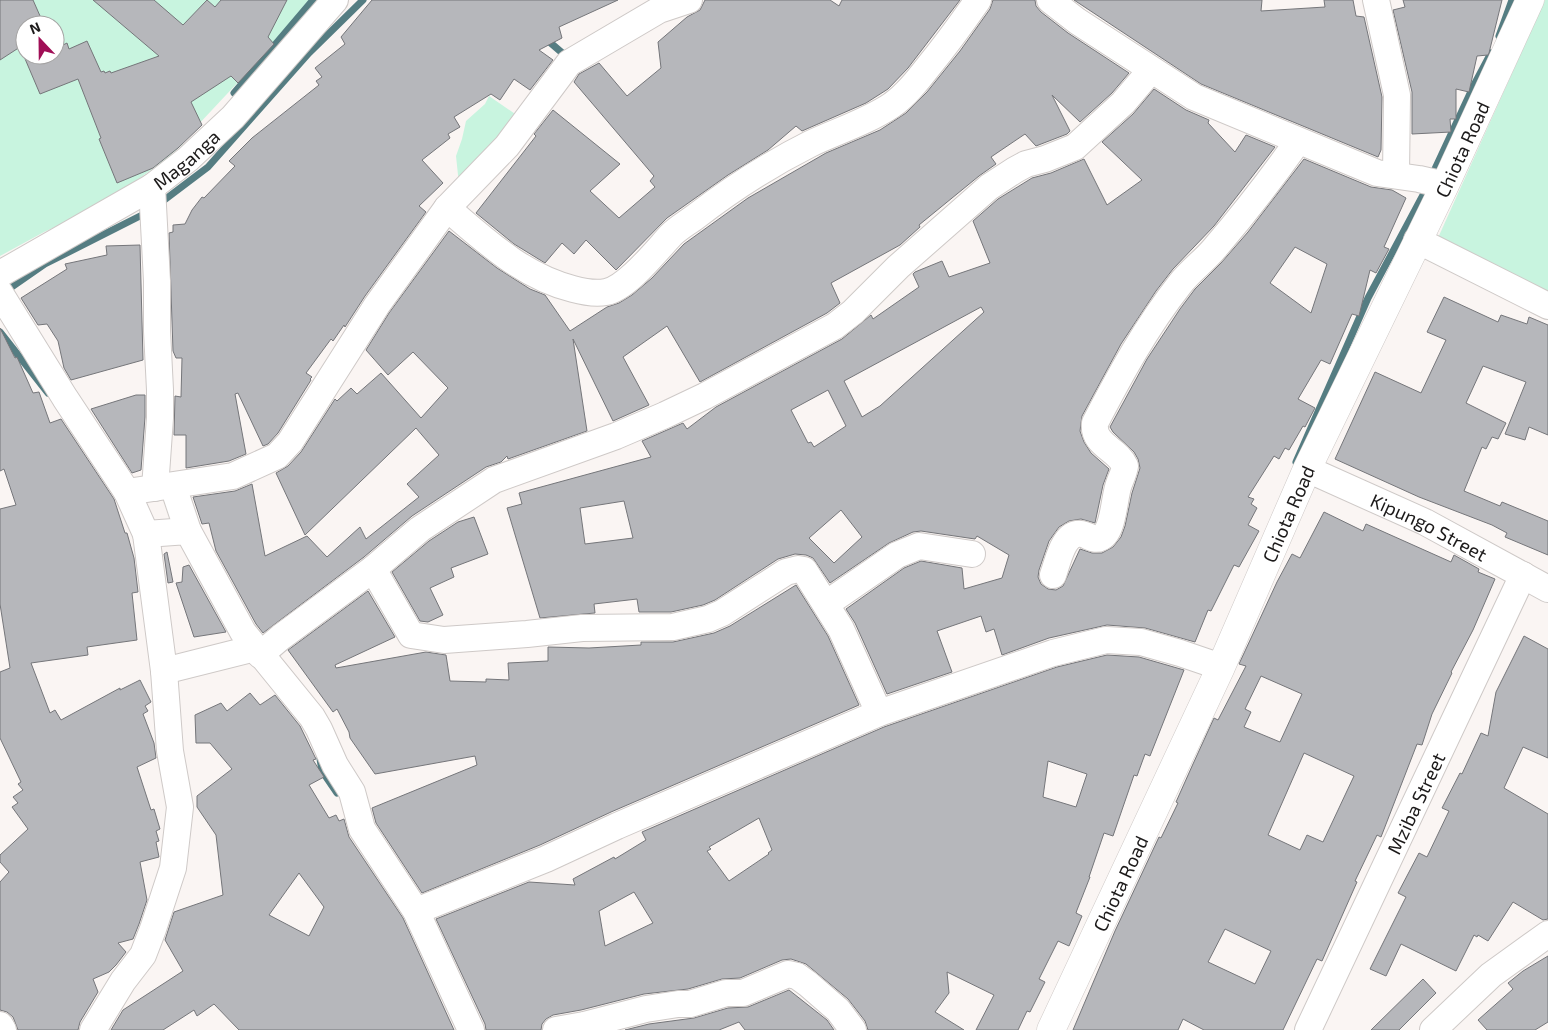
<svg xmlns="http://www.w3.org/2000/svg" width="1548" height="1030" viewBox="0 0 1548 1030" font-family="'Exo 2',sans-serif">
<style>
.green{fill:#c8f4df;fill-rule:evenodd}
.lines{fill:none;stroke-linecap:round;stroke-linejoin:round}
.stream{stroke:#557d82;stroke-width:7}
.building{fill:#b6b7bb;stroke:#75767a;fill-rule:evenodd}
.street-casing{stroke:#cec9c7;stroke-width:28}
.secondary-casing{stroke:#cec9c7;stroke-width:29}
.street{stroke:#fff;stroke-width:26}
.secondary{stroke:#fff;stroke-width:28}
.labels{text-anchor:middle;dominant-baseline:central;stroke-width:5;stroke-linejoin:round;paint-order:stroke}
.street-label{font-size:19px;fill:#1c1a1a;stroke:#fff}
</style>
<rect width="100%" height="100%" fill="#faf5f3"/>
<g class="green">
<path d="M0,0H315L182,142L183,144L164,161L100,206L44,232L0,256ZM25,25H55V55H25Z"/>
<polygon points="1545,0 1548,0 1548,306 1433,249"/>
<polygon points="489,96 521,118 461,188 458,175 456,156 462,139 466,121 485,104"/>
</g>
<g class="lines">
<g class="stream">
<polyline points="1499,36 1512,0"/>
<polyline points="546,39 567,57 566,58"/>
<polyline points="234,93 313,0"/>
<polyline points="159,204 208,167 309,53 363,0"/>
<polyline points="9,289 45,264 148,212"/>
<polyline points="0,332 48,393"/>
<polyline points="1296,462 1368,298 1430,182 1434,171 1474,85 1491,53"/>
<polyline points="320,759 322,771 337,793"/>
</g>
</g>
<g class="building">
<polygon points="0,0 33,0 44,25 25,25 25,55 55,55 55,49 67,43 69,49 87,41 101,72 104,71 105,73 110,71 111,73 159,56 93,0 154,0 183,25 207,0 215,7 221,0 287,0 268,37 274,44 238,83 231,76 191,102 202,125 178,148 153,168 117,183 99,139 101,138 78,79 40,94 20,47 0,60"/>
<polygon points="372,0 618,0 559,27 562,38 539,50 553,60 530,90 514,79 500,100 491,94 454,117 460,127 448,134 450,138 422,160 443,183 419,206 426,212 365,296 345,327 344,325 333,341 331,339 306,373 312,377 310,379 311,380 278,433 268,444 263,446 238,393 235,394 246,454 229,461 186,468 186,435 174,435 175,396 181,397 182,358 176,358 173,351 169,233 173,232 173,225 185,224 192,210 202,197 204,198 235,166 229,161 252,138 319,85 316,81 322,77 315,68 345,44 341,37"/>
<polygon points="705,0 830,0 839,6 842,0 960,0 908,68 888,89 866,103 802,131 796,126 768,150 728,175 667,218 616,270 586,240 574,254 562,243 545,263 514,244 476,213 536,136 534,134 553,110 620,164 590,191 619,218 655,187 650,181 654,176 574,82 579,74 599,63 627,96 661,68 658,42 687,17 700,10"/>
<polygon points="993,0 1035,0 1036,6 1041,12 1068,33 1129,73 1112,93 1080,122 1052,95 1070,131 1067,134 1036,146 1025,134 991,157 996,164 979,176 919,225 920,227 900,245 831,283 840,303 827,313 700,382 667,326 623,357 649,405 613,421 573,339 587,431 508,459 507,456 501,462 486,467 412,516 364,557 263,633 256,624 216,551 209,523 202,524 193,497 235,491 252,484 265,556 307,536 327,557 360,527 366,539 419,497 407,484 439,455 416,428 305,535 276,473 288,466 301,452 335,399 337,401 351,388 357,394 381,373 421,418 448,388 413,352 388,375 366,350 389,313 449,231 497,268 530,289 545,295 570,331 607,307 619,303 632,295 652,278 684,244 748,198 826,153 880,130 906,113 927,92 960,51 990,9"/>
<polygon points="1074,0 1262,0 1261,11 1325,7 1324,0 1353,0 1356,16 1364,17 1382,97 1381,150 1378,157 1201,84"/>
<polygon points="1403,0 1502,0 1489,53 1488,55 1477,56 1469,92 1456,89 1456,119 1450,119 1451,132 1412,134 1412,92 1393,10 1405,7"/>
<path d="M1154,89L1186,110L1209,120L1208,123L1235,152L1246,135L1275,147L1214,226L1173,269L1156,291L1121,344L1082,416L1080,431L1084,442L1091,453L1109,469L1103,485L1095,523L1081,519L1069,521L1059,527L1049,541L1039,570L1038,577L1041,584L1048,589L1056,590L1063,586L1080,549L1092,553H1102L1113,547L1121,537L1125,526L1132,493L1140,468L1138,459L1134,452L1113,432L1110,427L1147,359L1180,309L1195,289L1221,263L1248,232L1304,159L1371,187L1392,190L1406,198L1384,247L1389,249L1376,273L1370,270L1359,316L1352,314L1330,364L1321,360L1298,399L1315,408L1305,427L1303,426L1289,450L1285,448L1279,459L1274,456L1248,497L1254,499L1251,504L1257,508L1248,525L1259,531L1239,567L1234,565L1211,611L1208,610L1195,642L1145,628L1107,625L1049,638L1002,655L994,629L986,632L981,616L937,631L952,672L887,694L855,623L846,609L904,568L921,561L962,568L964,589L1002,578L1009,555L977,536L975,539L921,531L913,532L889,543L830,583L813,558L806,555L795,554L778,559L715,600L703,605L671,612H639L637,599L594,604L595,613L540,618L507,508L522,504L519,493L651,457L642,441L683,423L687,429L716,407L842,339L871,315L873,319L919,287L913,274L915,272L942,261L949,277L990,263L973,221L998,199L1032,178L1051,173L1084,159L1107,205L1142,180L1102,142L1133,114ZM1295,247L1327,264L1311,313L1270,283ZM981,307L984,312L880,406L862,417L844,381ZM828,390L846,426L814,447L811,442L808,443L791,410ZM624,501L633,538L585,544L580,508ZM841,510L862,537L834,563L809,538Z"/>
<polygon points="140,245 143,360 71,380 64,368 58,341 47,324 38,325 21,298 67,269 65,264 107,255 106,246"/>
<polygon points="1444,297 1498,322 1501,315 1527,324 1529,317 1548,325 1548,435 1529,427 1525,440 1505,434 1526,382 1483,366 1466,403 1506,423 1498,439 1492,437 1486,449 1482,447 1464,491 1500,506 1502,502 1548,521 1548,555 1505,537 1507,533 1492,525 1419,497 1335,459 1375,372 1421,393 1446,340 1427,332"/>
<polygon points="0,328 15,358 17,357 33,393 39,392 50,423 61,419 114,499 125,533 127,533 134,558 138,592 132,593 137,640 87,647 88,655 31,663 50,713 55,710 61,720 120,688 120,690 140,680 151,702 145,706 148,711 143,714 154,743 156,758 137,767 151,810 154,809 160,829 156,831 159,841 156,842 159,857 140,862 147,900 139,924 133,939 118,943 126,952 116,965 109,972 93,979 98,992 80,1022 78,1030 18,1030 13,1017 7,1012 0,1010 0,882 9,872 0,862 0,855 28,829 12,807 18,803 13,797 23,790 18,784 21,782 0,738 0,672 10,668 0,604 0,509 16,505 4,469 0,471"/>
<polygon points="136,395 145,395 145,417 141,470 132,473 91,409"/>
<path d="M1324,512L1363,531L1366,524L1451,562L1454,555L1479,569L1478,572L1495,579L1473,630L1451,672L1452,673L1432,714L1422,745L1417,744L1381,837L1377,835L1355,881L1357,882L1322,961L1317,959L1283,1030H1204L1183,1019L1178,1030H1073L1115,931L1159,837L1161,838L1178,803L1176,802L1193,764L1214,718L1218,720L1246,666L1239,664L1277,582L1292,554L1300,558ZM1261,676L1302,694L1280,742L1244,727L1251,712L1245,709ZM1304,753L1354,776L1323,842L1307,835L1300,850L1268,835ZM1225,929L1271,951L1255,984L1208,962Z"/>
<polygon points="474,517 488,554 451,568 454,577 430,588 443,615 428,622 420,621 392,572 429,541 458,522"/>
<polygon points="167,552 173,582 168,583 164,554"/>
<polygon points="189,565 226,632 194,637 176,583 182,582 183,567"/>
<polygon points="796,585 828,636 859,705 611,812 540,845 422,893 376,823 372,808 477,765 475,756 375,774 350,738 349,732 337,709 333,712 288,650 368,591 395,637 335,665 336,668 426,652 446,655 450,681 486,682 486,679 509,680 508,663 548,661 548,647 589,648 641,645 641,642 673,642 714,633 730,626"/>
<polygon points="1524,636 1548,649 1548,758 1523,747 1504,788 1548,814 1548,919 1543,920 1513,902 1488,941 1478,935 1477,937 1474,935 1456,971 1401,944 1386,976 1370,969 1406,897 1398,893 1419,853 1427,857 1449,811 1442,808 1460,773 1462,774 1481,733 1488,736 1496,692"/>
<path d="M1107,655L1139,657L1184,670L1150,756L1145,754L1137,776L1134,775L1113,836L1104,833L1089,877H1090L1077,910L1076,913L1082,916L1069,946L1058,941L1039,979L1045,982L1030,1012L1027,1011L1018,1030H976L994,995L947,972L949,993L935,1012L964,1030H868L865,1021L848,999L806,964L791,959L782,960L740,978L722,979L688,989L644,994L581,1010L553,1015L546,1019L542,1024L541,1030H486L485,1024L436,919L529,882L575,885L573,879L614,857L615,859L646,840L642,832L884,727L1057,667ZM1048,761L1087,774L1076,807L1043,797ZM759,818L772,850L768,853L769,854L729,881L707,851L711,849L709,847ZM634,892L653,923L605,946L599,911Z"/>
<path d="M250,693L260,705L275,695L300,726L316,759L313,760L324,777L309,785L329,818L336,815L339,821L344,819L349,837L403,918L454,1030H239L214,1004L197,1016L194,1010L163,1030H111L123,1010L183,971L165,940L174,912L223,895L216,835L197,807V796L232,769L210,743H196L195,715L221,703L227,711ZM299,873L324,907L309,936L269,915Z"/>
<polygon points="1548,956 1548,1022 1535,1030 1487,1030 1478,1020 1513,989 1508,983 1523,971"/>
<polygon points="1423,979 1436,993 1399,1030 1371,1030"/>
<polygon points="789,990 827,1020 834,1030 745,1030 739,1022 719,1030 625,1030 649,1024 694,1018 728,1008 748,1007"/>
</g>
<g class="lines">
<defs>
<g id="street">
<polyline points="1050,0 1077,21 1194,97 1377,173 1419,179 1445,185"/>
<polyline points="1376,0 1397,95 1396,175"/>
<polyline points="152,187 157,281 157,331 160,390 160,418 155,488"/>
<path d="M447,208C486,241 522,276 573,289C584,292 595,294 606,292C627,288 656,251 671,235C678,228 687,223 695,217C730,190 770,164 810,144C837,131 867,122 892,105C906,95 917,81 928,67C946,45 962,23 978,0"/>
<polyline points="1417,240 1548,306"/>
<path id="s1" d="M0,274L152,187L188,159L233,117L335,0"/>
<polyline points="0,293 65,398 127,492 146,534 164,671 170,751 180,807 173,868 153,929 143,955 123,981 93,1030"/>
<path id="s2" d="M1307,469L1425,522L1548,589"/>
<polyline points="173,486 188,531"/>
<polyline points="127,492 233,476 277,456 290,442 377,305 447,208 507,146 569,63 659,10 689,0"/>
<polyline points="146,534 188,531 243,632 312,717 319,729 335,765 352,792 362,829 416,911 471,1030"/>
<polyline points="373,569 411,635 444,640 527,634 582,628 673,627 708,619 722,613 786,572 798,569 804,570 841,629 879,713"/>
<path d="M1053,575C1058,562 1063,531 1082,534C1088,535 1094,541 1100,538C1114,533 1114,496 1119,484C1121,478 1124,473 1125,466C1118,449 1092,445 1095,423C1120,375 1146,327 1180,284C1190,271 1204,261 1214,249C1244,214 1272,178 1298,141"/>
<polyline points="826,604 897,555 919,546 972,554"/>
<polyline points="260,655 281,637 373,569 420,529 494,480 616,436 665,415 705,396 835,326 853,312 898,267 989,187 1015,170 1026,164 1045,159 1075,147 1123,103 1151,70"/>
<polyline points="164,671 255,648"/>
<polyline points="416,911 546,859 617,826 879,713 1053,653 1106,640 1141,642 1180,653 1221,667"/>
<polyline points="0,1025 3,1030"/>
<polyline points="556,1030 584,1025 646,1009 678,1004 690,1004 726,993 743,993 788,974 797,976 808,984 838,1010 853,1030"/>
<path id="s3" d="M1308,1030L1523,575"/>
<polyline points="1433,1030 1491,975 1548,934"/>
</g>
<g id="secondary">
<path id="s4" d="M1051,1030L1221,667L1307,469L1445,185L1530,0"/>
</g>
</defs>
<use href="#street" class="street-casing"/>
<use href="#secondary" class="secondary-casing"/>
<use href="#street" class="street"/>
<use href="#secondary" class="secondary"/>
</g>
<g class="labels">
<g class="street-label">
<text stroke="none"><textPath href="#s4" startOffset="972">Chiota Road</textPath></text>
<text stroke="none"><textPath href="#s1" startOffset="219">Maganga</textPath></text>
<text stroke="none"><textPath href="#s4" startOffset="568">Chiota Road</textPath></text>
<text stroke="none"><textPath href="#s2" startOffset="135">Kipungo Street</textPath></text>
<text stroke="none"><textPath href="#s3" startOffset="251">Mziba Street</textPath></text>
<text stroke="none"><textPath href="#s4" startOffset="162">Chiota Road</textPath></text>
</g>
</g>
<g transform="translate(40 40) rotate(338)"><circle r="24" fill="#ffffff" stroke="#a4a3a3"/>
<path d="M0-4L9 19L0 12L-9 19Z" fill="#a00e56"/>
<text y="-8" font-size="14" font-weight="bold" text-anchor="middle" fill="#1c1a1a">N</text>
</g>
</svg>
